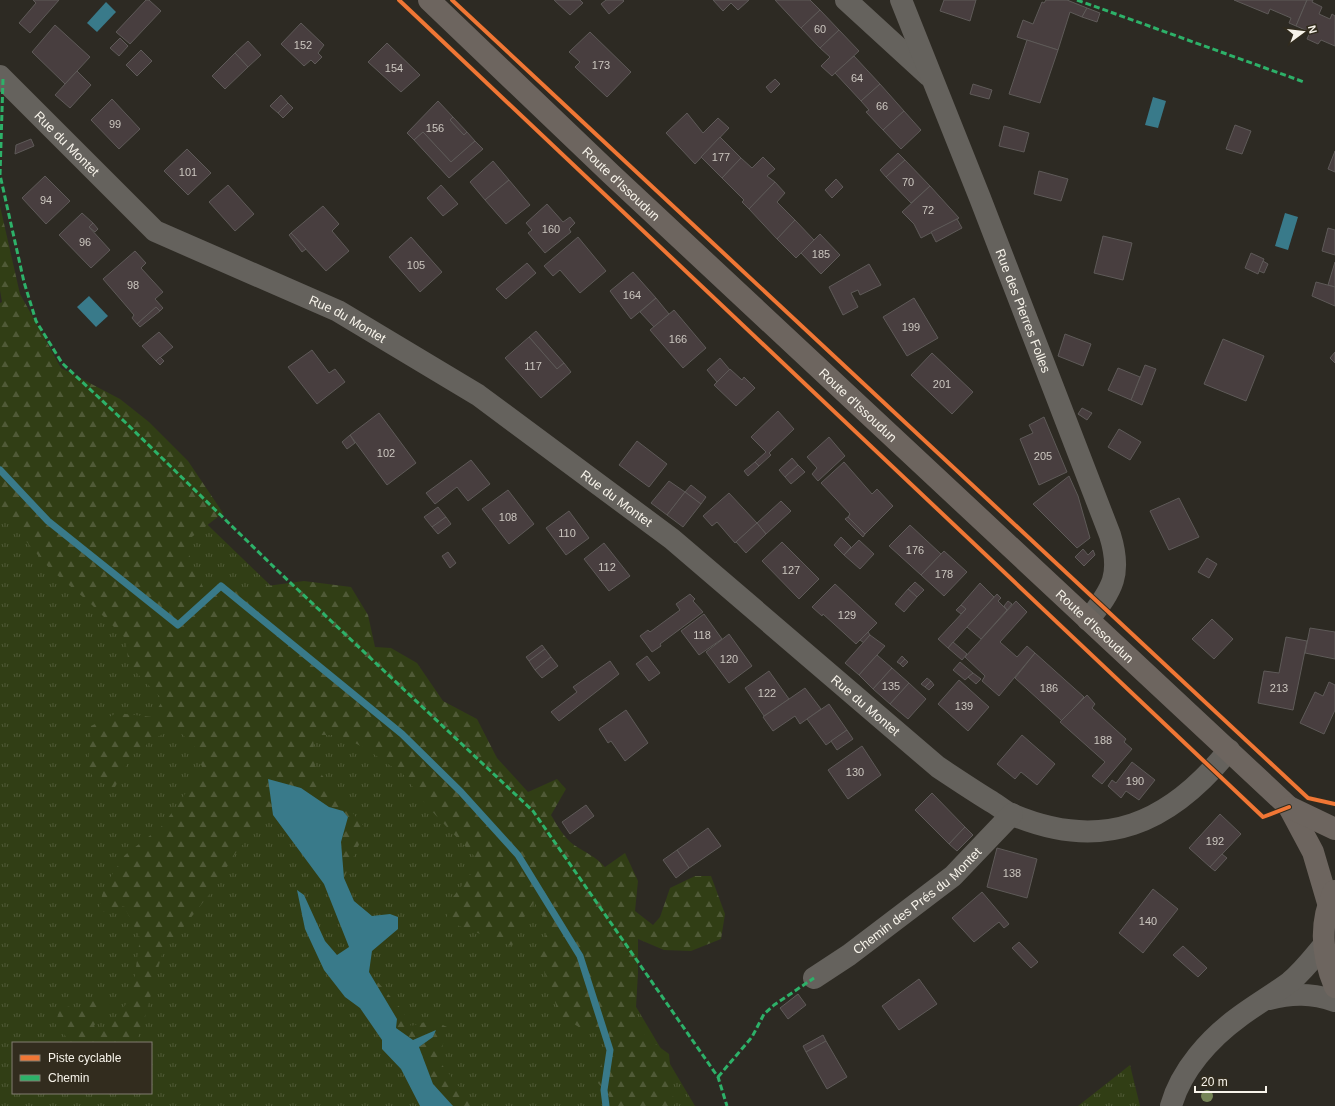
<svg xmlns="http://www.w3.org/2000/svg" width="1335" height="1106" viewBox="0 0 1335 1106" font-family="Helvetica,sans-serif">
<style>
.grass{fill:url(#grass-tufts);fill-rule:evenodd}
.forest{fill:url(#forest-firs)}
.water{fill:#397a8a}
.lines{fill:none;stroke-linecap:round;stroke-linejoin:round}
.stream{stroke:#397a8a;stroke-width:7}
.building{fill:#483e3f;stroke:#5e5a58}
.minor{stroke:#65625d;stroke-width:22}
.major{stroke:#6d655f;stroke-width:22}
.quiet{stroke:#2db169;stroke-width:3;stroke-dasharray:6 3;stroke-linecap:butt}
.cycleway-casing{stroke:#322c1e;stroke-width:6}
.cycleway{stroke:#f07635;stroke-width:4}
.tree{fill:#768557}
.labels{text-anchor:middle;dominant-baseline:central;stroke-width:4;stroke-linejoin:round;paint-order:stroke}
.number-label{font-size:11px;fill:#cbc6bf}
.street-label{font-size:13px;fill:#f7f3ea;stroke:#322c1e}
</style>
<defs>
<pattern id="grass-tufts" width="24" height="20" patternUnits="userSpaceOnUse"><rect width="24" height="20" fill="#313e15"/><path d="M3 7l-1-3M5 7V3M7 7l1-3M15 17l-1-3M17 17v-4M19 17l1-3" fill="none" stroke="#505a37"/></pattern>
<pattern id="forest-firs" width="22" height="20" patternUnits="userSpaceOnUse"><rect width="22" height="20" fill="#313e15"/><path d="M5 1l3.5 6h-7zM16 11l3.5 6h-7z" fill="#505a37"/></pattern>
</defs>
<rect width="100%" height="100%" fill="#2d2a23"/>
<g class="grass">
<path d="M0,337L22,346L402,712L588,926L695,1106H0ZM13,1043H151V1093H13Z"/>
<polygon points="1130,1065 1140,1106 1078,1106"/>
</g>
<g class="forest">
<path d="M0,206L20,294L61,368L120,399L149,422L188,461L223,513L184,543L203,587L252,588L304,581L351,587L368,615L375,647L391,648L417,663L443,701L477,719L497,758L528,792L557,779L566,789L551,815C557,825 564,838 574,845C586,853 595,856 605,867L625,853L638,881L635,911L653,925L660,917L670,888L695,876H711L725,914L721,939L691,951L664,950L638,939V973L635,1024L651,1041L669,1054L674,1106H611L609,1096L598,1083L600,1067L613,1048L610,1037L582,1029L558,1014L551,985L538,960L549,925L534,902L521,922L512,946L446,921L450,901L480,862L427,806L404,775L368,750L340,735H313L315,766L335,792L366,829L344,878L341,842L348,817L343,811L329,807L301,788L268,780L273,815L259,827L237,851L212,891L162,954L145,1017L136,1043H71L56,1024L60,1005L80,1009L88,999L106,1003L94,1026L101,1033L112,1023L132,996L140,938L124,906L98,913L104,887L125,855L161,827L180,802L202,767L194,746L175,727L154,739L132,755L114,789L88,772L91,726L117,713L152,717L163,700L129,665L125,638L90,603L50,569L0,511V303L2,302L0,290Z"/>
<polygon points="369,972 402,1010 411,1026 432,1020 447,1027 439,1061 474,1106 453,1106 433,1084 419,1047 433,1037 436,1030 413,1040 395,1028"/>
</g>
<g class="water">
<polygon points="106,2 116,12 97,32 87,23"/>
<polygon points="1153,97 1166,101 1158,128 1145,125"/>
<polygon points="1285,213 1298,217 1288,250 1275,246"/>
<polygon points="89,296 108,316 96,327 77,307"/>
<polygon points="268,779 301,788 329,807 343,811 348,817 341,842 344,878 354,901 372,916 390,914 398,917 398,929 372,951 369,972 397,1019 396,1028 413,1040 436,1030 433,1037 419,1047 433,1084 453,1106 420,1106 401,1069 382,1049 382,1040 360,1008 345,997 324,970 305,929 297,890 304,895 325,941 337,955 349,947 324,884 273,815"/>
</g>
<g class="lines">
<polyline class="stream" points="0,470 48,521 178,625 221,586 402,734 461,792 518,855 580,956 610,1050 604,1090 606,1106"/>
</g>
<g class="building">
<polygon points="33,0 59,0 30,33 19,23 36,3"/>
<polygon points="146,0 149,0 161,11 130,44 116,32"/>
<polygon points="554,0 580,0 583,3 570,15"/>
<polygon points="606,0 623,0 624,1 609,14 601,4"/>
<polygon points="713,0 749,0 738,10 731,3 723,11"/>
<polygon points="775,0 810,0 820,10 801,28"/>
<polygon points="944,0 976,0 970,21 940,11"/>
<polygon points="1046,0 1067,0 1087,8 1082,17 1070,12 1058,50 1017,37 1023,20 1033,24 1042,2 1044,3"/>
<polygon points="1234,0 1307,0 1296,26 1289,23 1291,18 1270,9 1268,14"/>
<polygon points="1307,0 1313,0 1312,2 1322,7 1319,14 1330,19 1332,14 1335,16 1335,46 1321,40 1318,44 1307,39 1310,32 1296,26"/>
<polygon points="1087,8 1100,13 1097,22 1082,17"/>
<polygon points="820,10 839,30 820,48 801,28"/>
<polygon points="301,23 324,45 318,53 322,57 315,64 311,60 304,66 281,44"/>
<polygon points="55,25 90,57 65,84 32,52"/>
<polygon points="839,30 859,51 832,76 821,66 830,57 820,48"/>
<polygon points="590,32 631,72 607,97 575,67 580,62 569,52"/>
<polygon points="120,38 128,46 119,56 110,48"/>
<polygon points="1027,40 1058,50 1040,103 1009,94"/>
<polygon points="248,41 261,55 248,67 235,53"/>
<polygon points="387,43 420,75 401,92 368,62"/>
<polygon points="141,50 152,61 137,76 126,65"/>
<polygon points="235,53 248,67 225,89 212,76"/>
<polygon points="854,56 880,84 861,101 835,73"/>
<polygon points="77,71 91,85 70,108 55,95"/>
<polygon points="775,79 780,84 771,93 766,87"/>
<polygon points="880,84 904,111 883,130 866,112 869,110 861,101"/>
<polygon points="973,84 992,90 989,99 970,94"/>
<polygon points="281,95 288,103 278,113 270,106"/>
<polygon points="112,99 140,129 119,149 91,120"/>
<polygon points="438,101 453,117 450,120 464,135 467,132 475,141 451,162 423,132 414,140 407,133"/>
<polygon points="288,103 293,108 283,118 278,113"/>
<polygon points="904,111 921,130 901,149 883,130"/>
<polygon points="687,113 703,133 718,118 729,128 695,164 666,133"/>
<polygon points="453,117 467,132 464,135 450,120"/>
<polygon points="1235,125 1251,131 1242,154 1226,149"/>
<polygon points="1004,126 1029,133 1024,152 999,146"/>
<polygon points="423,132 451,162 475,141 483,149 449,178 414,140"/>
<polygon points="720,137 741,158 722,178 701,157"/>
<polygon points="31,139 34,146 15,154 16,145"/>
<polygon points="187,149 211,173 188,195 164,171"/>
<polygon points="1335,151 1335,172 1328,169"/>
<polygon points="898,153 905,160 886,177 880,170"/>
<polygon points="763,157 775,169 767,176 775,182 749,209 742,202 744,200 722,178 741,158 752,168"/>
<polygon points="905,160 930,186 911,203 886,177"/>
<polygon points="493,161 509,180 485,200 470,182"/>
<polygon points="1039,171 1068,179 1061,201 1034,194"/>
<polygon points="45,176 70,201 46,224 22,198"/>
<polygon points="836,179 843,187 832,198 825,190"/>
<polygon points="509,180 530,205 506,224 485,200"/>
<polygon points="775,182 785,193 777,202 795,220 777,239 749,209"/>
<polygon points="228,185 254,214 235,231 209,202"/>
<polygon points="441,185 458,204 443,216 427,198"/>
<polygon points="930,186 959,218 921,238 914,224 902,212"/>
<polygon points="547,204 563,222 570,217 575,223 569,229 571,232 545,253 528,233 532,230 526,223"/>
<polygon points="323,206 339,224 332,231 349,251 326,271 291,233"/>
<polygon points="82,213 93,223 89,227 110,250 91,268 59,235"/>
<polygon points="957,219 962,228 936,242 931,232"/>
<polygon points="795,220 814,240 796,258 777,239"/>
<polygon points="93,223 98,229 95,232 89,227"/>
<polygon points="1328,228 1335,230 1335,255 1322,251"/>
<polygon points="291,233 306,249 302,252 289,235"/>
<polygon points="820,234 840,255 821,274 801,253"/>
<polygon points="1103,236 1132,243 1123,280 1094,273"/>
<polygon points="411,237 442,272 420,292 389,257"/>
<polygon points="578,237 606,271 580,293 560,270 553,276 544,266"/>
<polygon points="135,251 146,263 141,268 163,292 155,299 163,308 160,311 156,307 137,324 132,318 134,315 103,279"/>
<polygon points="1251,253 1264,259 1258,274 1245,268"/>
<polygon points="1263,261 1268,264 1264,273 1259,271"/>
<polygon points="1335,262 1335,287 1328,285"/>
<polygon points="527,263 536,273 506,299 496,289"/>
<polygon points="869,264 881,285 860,295 858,290 851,293 858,307 843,315 829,287"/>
<polygon points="633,272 656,298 631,319 610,291"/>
<polygon points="1316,282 1335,287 1335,306 1312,296"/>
<polygon points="656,298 669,314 654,327 640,312"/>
<polygon points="914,298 938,338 907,356 883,317"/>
<polygon points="156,307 160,311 140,327 137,324"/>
<polygon points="674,310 706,348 683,368 650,330"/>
<polygon points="536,331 564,363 557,369 529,337"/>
<polygon points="159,332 173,347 156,361 142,346"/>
<polygon points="1065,334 1091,344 1083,366 1058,356"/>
<polygon points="529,337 557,369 564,363 571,372 541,398 505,358"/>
<polygon points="1223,339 1264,356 1246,401 1204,384"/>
<polygon points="312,350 329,373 335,369 345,382 317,404 288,367"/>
<polygon points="1335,352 1335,363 1330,358"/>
<polygon points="932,353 973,392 952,414 911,375"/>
<polygon points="160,357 164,361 160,365 156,361"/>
<polygon points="720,358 730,370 717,382 707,370"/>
<polygon points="1145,365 1156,369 1142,405 1131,400"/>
<polygon points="1118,368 1140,377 1131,400 1108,390"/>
<polygon points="730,369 742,380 744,377 755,388 736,406 714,385"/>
<polygon points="1082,408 1092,413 1087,420 1078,414"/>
<polygon points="778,411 794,429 769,453 771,455 759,466 755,462 766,452 751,437"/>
<polygon points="379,413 416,463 387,485 350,435"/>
<polygon points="1044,417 1067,472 1039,485 1020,439 1033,433 1029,425"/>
<polygon points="1119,429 1141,442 1130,460 1108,447"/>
<polygon points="350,435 355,443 347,449 342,442"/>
<polygon points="829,437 845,456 818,481 812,474 817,468 807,457"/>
<polygon points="637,441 667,464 649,487 619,465"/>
<polygon points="792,458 798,465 785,477 779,470"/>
<polygon points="471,460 490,484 468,501 457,487 435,504 426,493"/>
<polygon points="755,462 759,466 748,476 744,471"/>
<polygon points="844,462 872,494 877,489 893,506 865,534 848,517 850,514 821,483"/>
<polygon points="798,465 805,472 791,484 785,477"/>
<polygon points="1069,476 1078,496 1090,538 1077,548 1033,504"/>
<polygon points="669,481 685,492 667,515 651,503"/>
<polygon points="691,485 706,497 701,504 685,492"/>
<polygon points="508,490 534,524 509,544 482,509"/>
<polygon points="685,492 701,504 683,527 667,515"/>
<polygon points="729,493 757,523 735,543 717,522 712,526 703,516"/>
<polygon points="1179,498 1199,537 1169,550 1150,511"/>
<polygon points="781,501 791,511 766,534 757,523"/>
<polygon points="438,507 446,517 432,527 424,517"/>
<polygon points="569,511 589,538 566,555 546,528"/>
<polygon points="446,517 451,524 438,534 432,527"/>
<polygon points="848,517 865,534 863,537 845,519"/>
<polygon points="757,523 766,534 746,553 736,542"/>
<polygon points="910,525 941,554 921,575 889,546"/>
<polygon points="841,537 851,547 844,555 834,545"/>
<polygon points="859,540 874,554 860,569 844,555"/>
<polygon points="782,542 819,579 799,599 762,561"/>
<polygon points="604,543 630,576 609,591 584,559"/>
<polygon points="1083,549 1088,555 1093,550 1095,555 1084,566 1075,557"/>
<polygon points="944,551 967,572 944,596 921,575"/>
<polygon points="448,552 456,563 450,568 442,556"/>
<polygon points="1207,558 1217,564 1209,578 1198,572"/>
<polygon points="915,582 924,590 917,597 908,589"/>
<polygon points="980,583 994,597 948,648 938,639 966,609 961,605"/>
<polygon points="835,584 877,623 856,644 823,614 822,616 812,607"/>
<polygon points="908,589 917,597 904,612 895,604"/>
<polygon points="690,594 695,599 693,601 703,612 660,644 661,646 652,652 640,636 648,630 650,632 680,610 676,604"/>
<polygon points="997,594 1001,598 998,601 1007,610 981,639 967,627"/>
<polygon points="1008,601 1012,604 1007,610 1004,606"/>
<polygon points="1016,601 1027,612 1000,642 1017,657 1027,646 1035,653 999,696 982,681 985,676 965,657"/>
<polygon points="961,605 966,609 961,614 956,610"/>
<polygon points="704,614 722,639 699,655 681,631"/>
<polygon points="1212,619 1233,639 1214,659 1192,639"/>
<polygon points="1310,628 1335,632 1335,659 1305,653"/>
<polygon points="868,632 870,635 864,643 860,640"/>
<polygon points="729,634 752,666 729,683 706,652"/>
<polygon points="870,635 885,646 859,675 845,663"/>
<polygon points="1286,637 1307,641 1293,710 1258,703 1264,671 1279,673"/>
<polygon points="953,642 967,654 962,660 948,648"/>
<polygon points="542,645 545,649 529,661 526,657"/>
<polygon points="545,649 551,657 535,670 529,661"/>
<polygon points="1035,653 1084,697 1062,721 1015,678"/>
<polygon points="877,655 892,668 873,689 859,675"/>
<polygon points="647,656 660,673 649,681 636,664"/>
<polygon points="902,656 905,659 900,664 897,662"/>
<polygon points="551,657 558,666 542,678 535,670"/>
<polygon points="905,659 908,662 903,667 900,664"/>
<polygon points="610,661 619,674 559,721 551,712 577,692 573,687"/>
<polygon points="960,662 973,673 965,680 953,670"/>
<polygon points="892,668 909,683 890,704 873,689"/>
<polygon points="769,671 789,699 764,716 745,688"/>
<polygon points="973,673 981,679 976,684 968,677"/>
<polygon points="927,678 931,681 925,687 921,684"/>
<polygon points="959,680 989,707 968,731 938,704"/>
<polygon points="931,681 934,685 929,690 925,687"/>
<polygon points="1329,682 1335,685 1335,710 1324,734 1300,723 1315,692 1323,696"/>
<polygon points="909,683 926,699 908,719 890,704"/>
<polygon points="805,688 821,709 800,724 795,716 773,731 763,717"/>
<polygon points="1087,695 1095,704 1092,708 1126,739 1124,742 1132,749 1102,784 1092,776 1105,762 1060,722"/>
<polygon points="829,704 847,730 826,745 807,719"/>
<polygon points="626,710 648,743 625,761 611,741 608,743 599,729"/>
<polygon points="847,730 853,739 837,750 831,741"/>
<polygon points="1022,735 1055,764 1037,785 1021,772 1015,779 997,764"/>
<polygon points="862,746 881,775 848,799 828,770"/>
<polygon points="1132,762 1155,780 1139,800 1126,791 1121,798 1108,786 1112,780 1116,783"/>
<polygon points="932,793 965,827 949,844 915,810"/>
<polygon points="586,805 594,816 570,834 562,822"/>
<polygon points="1220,814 1241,834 1210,867 1189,848"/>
<polygon points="965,827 973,835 957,851 949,844"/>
<polygon points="708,828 721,846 689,868 677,850"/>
<polygon points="997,848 1037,859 1027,898 987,887"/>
<polygon points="677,850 689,868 676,878 663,860"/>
<polygon points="1222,854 1227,858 1215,871 1210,867"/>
<polygon points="1153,889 1178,909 1143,953 1119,933"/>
<polygon points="982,892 1009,924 1004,928 999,922 974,942 952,918"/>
<polygon points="1019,942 1038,962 1031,968 1012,948"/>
<polygon points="1183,946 1207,968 1198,977 1173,955"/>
<polygon points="919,979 937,1004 899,1030 882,1006"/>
<polygon points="798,994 806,1005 788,1019 780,1008"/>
<polygon points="823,1035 826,1041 806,1052 803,1046"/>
<polygon points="826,1041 847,1077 827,1089 806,1052"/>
</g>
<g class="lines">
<g class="minor">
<polyline points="846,0 929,76"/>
<path id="s1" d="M901,0L980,198L1110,535C1122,574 1113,589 1088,620"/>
<path id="s2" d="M0,76L155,231L338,311L478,395L672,539L938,767C956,779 974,791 992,802C999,806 1005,812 1013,815C1104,853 1170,823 1229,750"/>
<path id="s3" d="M814,978L849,955L953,876L1012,814"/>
<path d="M1269,999C1292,993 1312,993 1335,1001"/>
<path d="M1171,1106C1181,1070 1210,1038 1239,1017C1255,1005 1274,994 1290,982C1303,971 1313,958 1323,946"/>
</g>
<g class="major">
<path id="s4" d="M429,0L611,174L1289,807L1313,852L1328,903"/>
<polyline points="1289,807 1335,829"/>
<path d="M1334,891C1319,923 1321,954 1335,987"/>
</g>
<g class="quiet">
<polyline points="1077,0 1304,82"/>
<polyline points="3,79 0,175 24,282 36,321 62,363 126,423 278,571 533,811 718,1077 727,1106"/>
<polyline points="718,1077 752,1037 764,1014 774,1005 814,978"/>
</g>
<defs>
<g id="cycleway">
<polyline points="399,0 1263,817 1289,807"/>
<polyline points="452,0 1308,798 1335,804"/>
</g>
</defs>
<use href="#cycleway" class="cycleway-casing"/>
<use href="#cycleway" class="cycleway"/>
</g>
<circle class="tree" cx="1207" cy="1096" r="6"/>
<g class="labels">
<g class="number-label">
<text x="820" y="29">60</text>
<text x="303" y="45">152</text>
<text x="601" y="65">173</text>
<text x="394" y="68">154</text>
<text x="857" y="78">64</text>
<text x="882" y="106">66</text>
<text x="115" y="124">99</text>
<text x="435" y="128">156</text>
<text x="721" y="157">177</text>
<text x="188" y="172">101</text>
<text x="908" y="182">70</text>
<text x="46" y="200">94</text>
<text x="928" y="210">72</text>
<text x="551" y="229">160</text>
<text x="85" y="242">96</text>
<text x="821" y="254">185</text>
<text x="416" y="265">105</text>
<text x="133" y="285">98</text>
<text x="632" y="295">164</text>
<text x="911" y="327">199</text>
<text x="678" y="339">166</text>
<text x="533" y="366">117</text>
<text x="942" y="384">201</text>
<text x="386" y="453">102</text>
<text x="1043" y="456">205</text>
<text x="508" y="517">108</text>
<text x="567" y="533">110</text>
<text x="915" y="550">176</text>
<text x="607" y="567">112</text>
<text x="791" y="570">127</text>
<text x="944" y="574">178</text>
<text x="847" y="615">129</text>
<text x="702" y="635">118</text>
<text x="729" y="659">120</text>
<text x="891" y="686">135</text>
<text x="1049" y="688">186</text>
<text x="1279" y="688">213</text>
<text x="767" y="693">122</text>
<text x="964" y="706">139</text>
<text x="1103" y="740">188</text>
<text x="855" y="772">130</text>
<text x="1135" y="781">190</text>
<text x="1215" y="841">192</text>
<text x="1012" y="873">138</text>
<text x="1148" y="921">140</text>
</g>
<g class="street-label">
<text stroke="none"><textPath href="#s2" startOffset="95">Rue du Montet</textPath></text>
<text stroke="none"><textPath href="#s4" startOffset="266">Route d'Issoudun</textPath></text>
<text stroke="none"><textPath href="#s1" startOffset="334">Rue des Pierres Folles</textPath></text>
<text stroke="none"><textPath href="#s2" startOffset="431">Rue du Montet</textPath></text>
<text stroke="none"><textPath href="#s4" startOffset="590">Route d'Issoudun</textPath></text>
<text stroke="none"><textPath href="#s2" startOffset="755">Rue du Montet</textPath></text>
<text stroke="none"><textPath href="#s4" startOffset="914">Route d'Issoudun</textPath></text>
<text stroke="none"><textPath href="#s2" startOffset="1079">Rue du Montet</textPath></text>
<text stroke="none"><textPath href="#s3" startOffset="129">Chemin des Prés du Montet</textPath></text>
</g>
</g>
<rect x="12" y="1042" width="140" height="52" fill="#322c1e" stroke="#817c70"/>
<rect x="20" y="1055" width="20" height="6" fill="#f07635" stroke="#817c70"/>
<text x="48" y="1062" font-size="12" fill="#f7f3ea">Piste cyclable</text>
<rect x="20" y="1075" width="20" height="6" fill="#2db169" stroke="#817c70"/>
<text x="48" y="1082" font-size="12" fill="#f7f3ea">Chemin</text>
<g transform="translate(1303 32) rotate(75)" stroke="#322c1e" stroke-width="3" paint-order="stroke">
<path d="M0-3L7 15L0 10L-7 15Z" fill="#f7f3ea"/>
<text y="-6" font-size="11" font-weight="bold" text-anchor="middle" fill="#f7f3ea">N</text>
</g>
<path d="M1195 1086v6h71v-6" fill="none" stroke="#f7f3ea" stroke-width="2"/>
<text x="1201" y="1086" font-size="12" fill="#f7f3ea" stroke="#322c1e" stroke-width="3" paint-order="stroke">20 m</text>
</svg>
